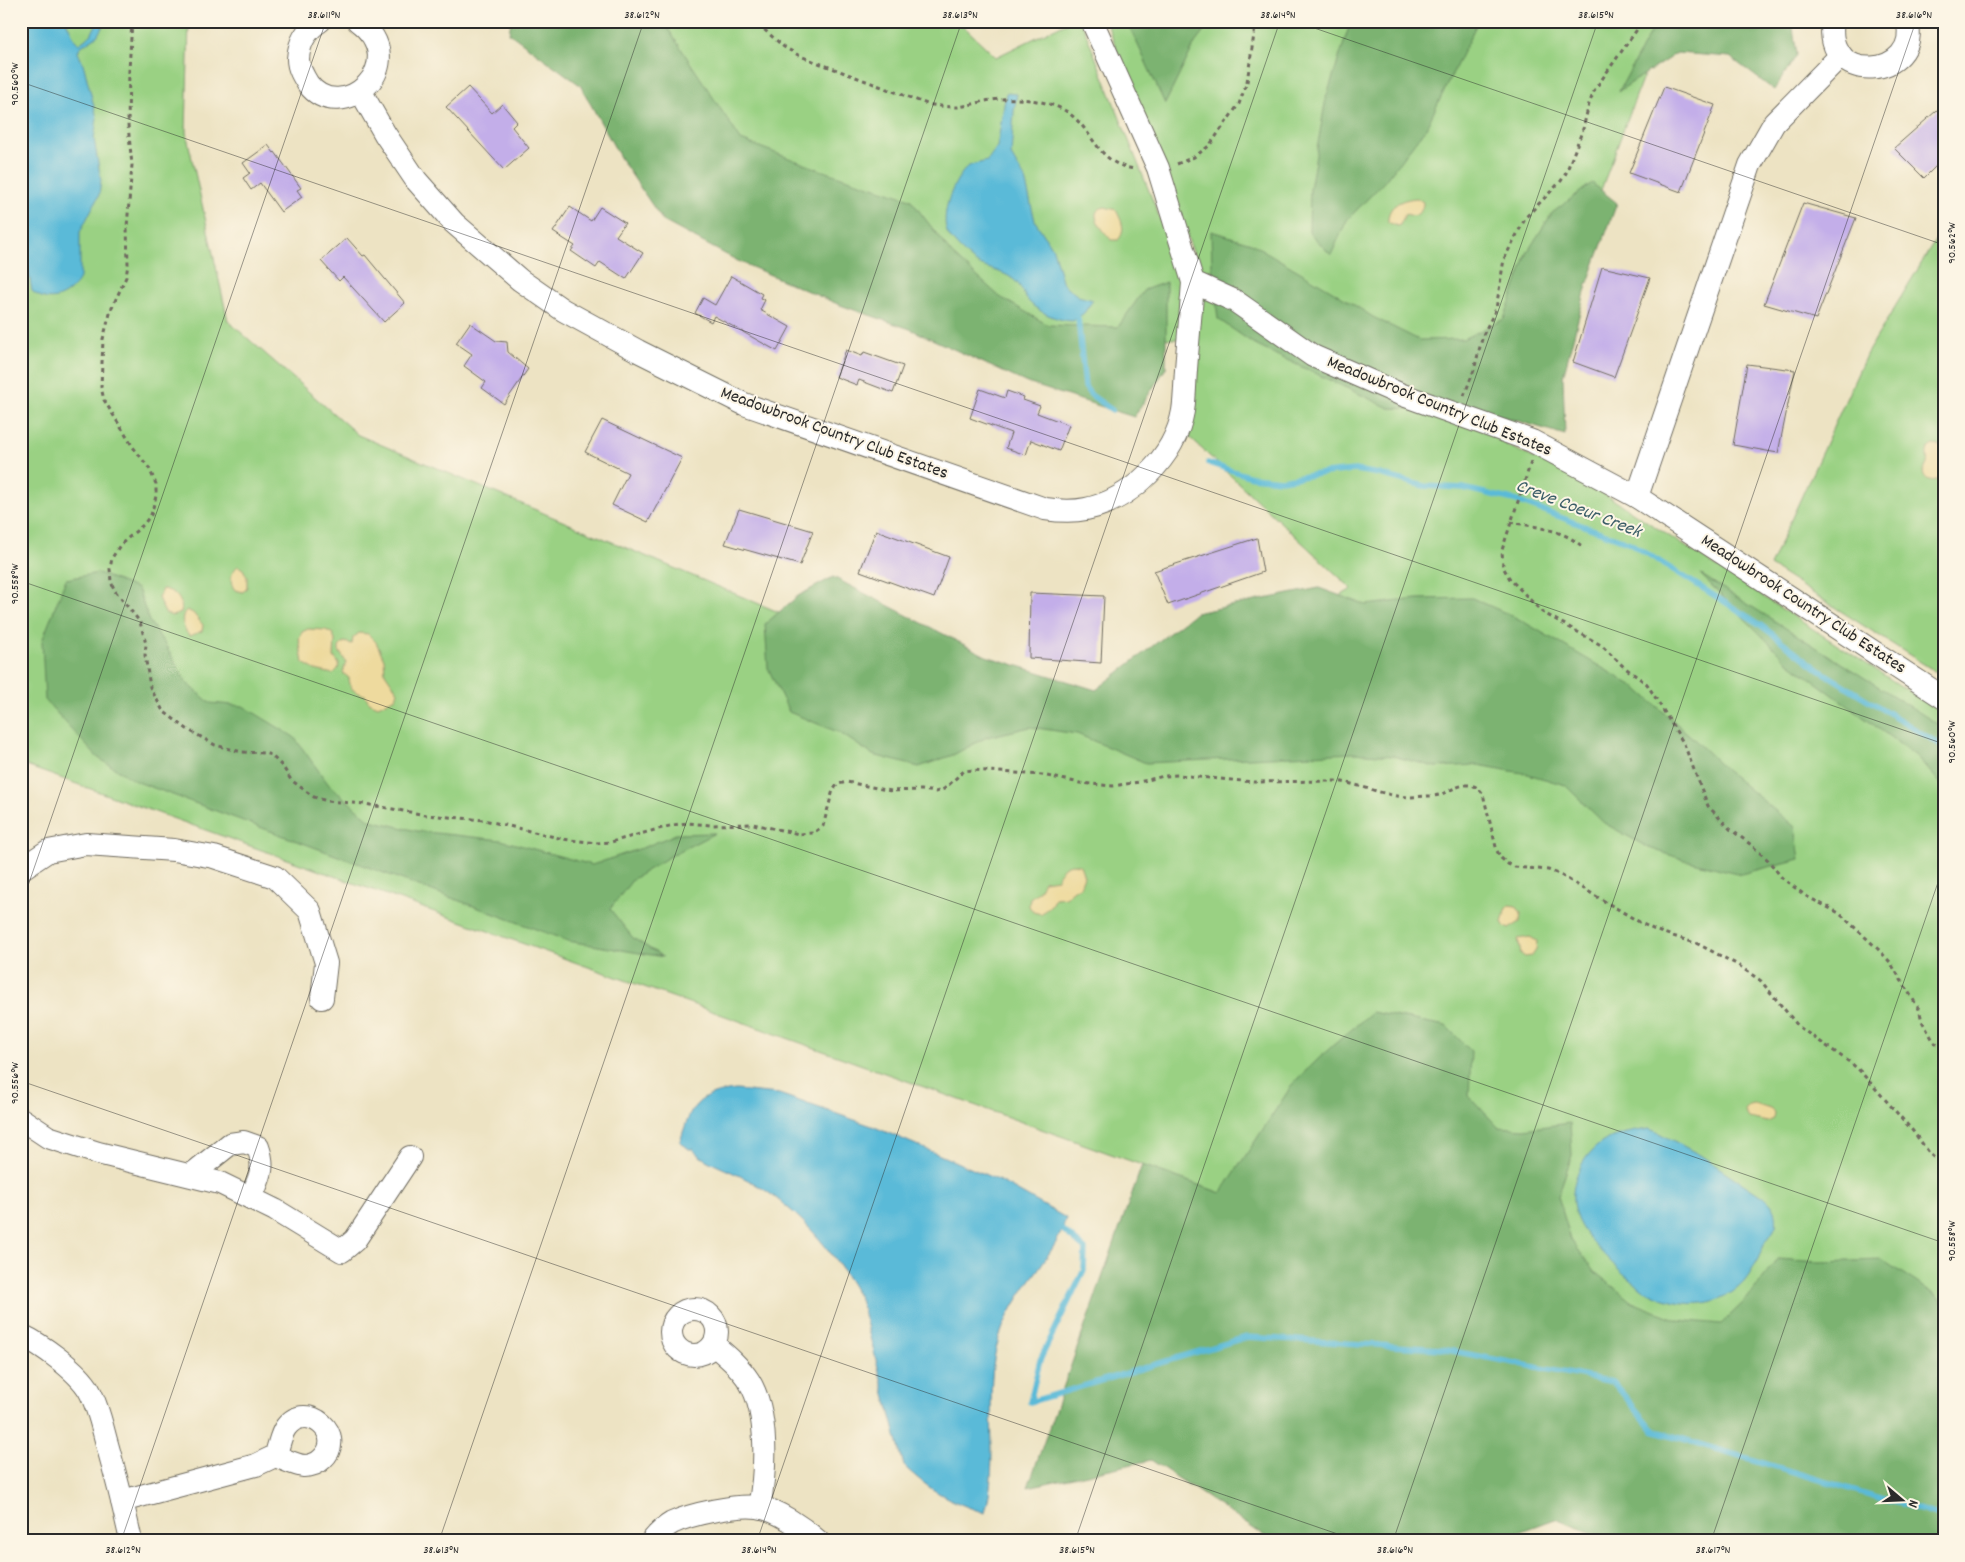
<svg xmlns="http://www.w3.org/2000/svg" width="1965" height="1562" viewBox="0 0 1965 1562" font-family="Dekko,sans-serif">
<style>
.green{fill:#9ad183;stroke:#627e57}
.forest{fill:#7bb371;stroke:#536f4e}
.sand{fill:#eeda9e;stroke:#8c8264}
.water{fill:#5abad8;stroke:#427282}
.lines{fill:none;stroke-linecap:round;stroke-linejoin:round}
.stream{stroke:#5abad8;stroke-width:5.5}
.building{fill:#c3aee9}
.minor-casing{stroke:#6f6b60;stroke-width:24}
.path{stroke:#6f6b60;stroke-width:3;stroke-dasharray:4 4;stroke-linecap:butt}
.minor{stroke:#fff;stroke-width:22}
.ticks{fill:none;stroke:#2b2b2b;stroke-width:1;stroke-opacity:0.45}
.labels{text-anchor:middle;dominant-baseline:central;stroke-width:4;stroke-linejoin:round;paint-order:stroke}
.street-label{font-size:18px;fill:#2b2b2b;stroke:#fcf5e5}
.water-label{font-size:19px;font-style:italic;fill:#3b5d68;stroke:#fcf5e5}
.neatline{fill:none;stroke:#2b2b2b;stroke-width:2}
.ticks-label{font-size:12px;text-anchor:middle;fill:#2b2b2b}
</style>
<rect width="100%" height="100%" fill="#fcf5e5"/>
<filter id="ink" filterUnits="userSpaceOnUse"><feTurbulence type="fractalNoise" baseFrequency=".02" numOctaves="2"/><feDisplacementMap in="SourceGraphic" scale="10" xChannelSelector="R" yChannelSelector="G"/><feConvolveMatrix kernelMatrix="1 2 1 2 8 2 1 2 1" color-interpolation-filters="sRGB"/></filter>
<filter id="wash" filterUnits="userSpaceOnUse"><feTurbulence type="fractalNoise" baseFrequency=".0096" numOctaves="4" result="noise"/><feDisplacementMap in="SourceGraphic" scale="20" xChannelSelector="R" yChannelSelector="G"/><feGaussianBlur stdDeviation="1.12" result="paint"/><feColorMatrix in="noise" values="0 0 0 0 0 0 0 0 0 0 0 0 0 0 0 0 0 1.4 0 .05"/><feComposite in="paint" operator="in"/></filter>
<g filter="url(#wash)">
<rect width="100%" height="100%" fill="#ede3c3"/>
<g class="green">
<polygon points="21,21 189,21 186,132 228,321 358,435 795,619 1103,732 1352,589 1188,436 1201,273 1106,21 1664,21 1506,445 1589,484 1944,714 1944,1452 21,764"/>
<polygon points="605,21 958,21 996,57 1070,21 1081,21 1185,281 1181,339 972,334 715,197"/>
<polygon points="1944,226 1944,677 1770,566 1867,353"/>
</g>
<g class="forest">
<polygon points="511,21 663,21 741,140 826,172 910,199 952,254 1000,297 1048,325 1118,327 1144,290 1166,282 1166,368 1134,417 1027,383 910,329 840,305 738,261 663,221 621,159 580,85 509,33"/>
<polygon points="1127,21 1212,21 1195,43 1165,104"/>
<polygon points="1351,21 1478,21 1426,128 1384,182 1347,220 1331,255 1309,232 1310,189 1326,98"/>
<polygon points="1653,21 1792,21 1797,55 1774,90 1730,57 1677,53 1619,91 1651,31"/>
<polygon points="1592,183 1617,203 1587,285 1563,377 1565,435 1492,413 1389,408 1257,346 1218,319 1212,266 1211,231 1251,243 1334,292 1373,317 1419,340 1463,339 1504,319 1528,251 1552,213"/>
<polygon points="98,573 138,589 149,621 166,646 186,682 210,703 243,706 294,737 329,785 370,820 417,831 501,840 592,865 642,848 676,834 715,833 672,855 633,879 610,909 633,938 663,957 568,941 135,781 97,757 45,700 42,641 66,579"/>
<polygon points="1700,574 1944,728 1944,787 1916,756 1787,661"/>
<polygon points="833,577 986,656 1096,690 1195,613 1319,588 1366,605 1417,599 1472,598 1517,618 1635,687 1694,739 1727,771 1795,827 1800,859 1741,874 1685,860 1649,848 1604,823 1565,785 1528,774 1478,765 1435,767 1393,756 1353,753 1146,763 1077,734 1030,727 987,737 953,755 919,767 873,755 840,733 789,712 768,668 765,624 798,596"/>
<polygon points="1372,1012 1446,1026 1471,1051 1469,1096 1498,1127 1524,1129 1570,1123 1572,1155 1558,1196 1571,1240 1595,1272 1632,1302 1678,1320 1721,1324 1746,1300 1778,1259 1820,1262 1882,1260 1936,1295 1944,1304 1944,1541 1614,1541 1555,1519 1495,1541 1272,1541 1151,1460 1028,1487 1142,1165 1221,1193 1294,1082 1330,1048"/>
</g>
<g class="sand">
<path d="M1417,198L1423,202C1423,209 1420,213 1414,216L1405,214L1400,225L1397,226L1388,222C1387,205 1402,199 1417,198Z"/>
<path d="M1105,207L1116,210C1121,220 1127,230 1118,240H1111C1105,232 1084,211 1105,207Z"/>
<path d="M1933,445L1940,446L1944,449V465L1940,479C1932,482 1925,481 1923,472C1924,469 1926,467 1927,464C1929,456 1923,450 1933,445Z"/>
<path d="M238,566L243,569L247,577V587L243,592L235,590C229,583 230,572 238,566Z"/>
<path d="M162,589C175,590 184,601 181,613L172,616L165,613L158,598Z"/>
<path d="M187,610L193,613L203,625L202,631L190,636C183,631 179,615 187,610Z"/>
<polygon points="308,629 326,630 333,634 335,640 334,657 339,664 338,669 333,674 315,670 303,663 299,639 302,632"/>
<path d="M359,633L368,634L376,642L384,659L385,673L398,692L396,698L378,706L369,702L365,695C354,693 350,689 349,678L343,673L346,662L339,651V647L344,642L352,644L353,638Z"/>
<path d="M1073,864L1080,865L1084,876L1080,887L1074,890L1066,897L1055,898L1051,905L1041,914L1033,912L1029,906L1030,898L1038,892L1044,881L1057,879C1061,871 1062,865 1073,864Z"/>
<path d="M1509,905L1516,906L1521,913L1520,922L1509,929L1505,927L1502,922C1505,916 1503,910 1509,905Z"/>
<polygon points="1530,937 1537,941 1536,950 1532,956 1525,957 1521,954 1518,939"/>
<path d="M1755,1104L1773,1110L1774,1114L1772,1120L1767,1122L1749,1118L1745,1112C1745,1106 1749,1104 1755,1104Z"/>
</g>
<g class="water">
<path d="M21,21H66L75,40L79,44L91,35L98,21H106L97,36L80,47L78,52L84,67L97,118L94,139L101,181L99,195L80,232V278C69,296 50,307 32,291L21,231Z"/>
<path d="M1006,93L1017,94L1014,111L1011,155L1025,179L1035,221L1053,249L1063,284L1078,296L1093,300L1084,313L1073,321C1057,321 1035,311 1026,298C1022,291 1020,284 1013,279C1000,269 984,270 972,260C964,253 951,241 947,232C940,214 954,177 969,166C975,163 981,163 987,161L997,147Z"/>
<path d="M736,1090L779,1094L872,1126L998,1180L1066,1218C1061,1238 1050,1252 1039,1268C1021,1293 1003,1318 996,1349C984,1402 1000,1460 985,1513C949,1501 932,1492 904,1466L860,1299C840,1262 814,1228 781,1202C770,1193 758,1185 746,1179C732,1171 700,1161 693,1149H689L680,1142C691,1106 696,1094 736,1090Z"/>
<path d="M1649,1129L1657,1132L1700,1155L1766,1199C1774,1206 1778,1214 1776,1226C1773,1233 1768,1238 1764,1245C1759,1257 1753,1271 1744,1282C1718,1311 1674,1308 1643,1289C1631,1281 1621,1271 1611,1262C1598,1248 1580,1232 1575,1213C1567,1185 1582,1152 1608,1139C1621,1133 1636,1131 1649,1129Z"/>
</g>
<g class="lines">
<g class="stream">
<polyline points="1078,318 1085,387 1091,395 1112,410"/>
<polyline points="1208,463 1252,477 1281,480 1325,473 1355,470 1379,474 1424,486 1463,488 1514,500 1630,543 1755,621 1821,671 1944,747"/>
<polyline points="1063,1230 1085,1249 1084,1270 1040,1360 1030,1402 1247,1337 1442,1349 1613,1382 1653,1430 1944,1517"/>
</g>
</g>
<g id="blocks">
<g class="building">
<polygon points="468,87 492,113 502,104 517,122 512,127 529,148 504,170 446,107"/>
<polygon points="1664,87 1715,105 1681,192 1629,173"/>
<polygon points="1944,104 1944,158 1924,178 1894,148"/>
<polygon points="268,145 274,153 275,152 301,188 297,190 302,197 281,212 260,183 251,190 243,178 250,173 243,163"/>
<polygon points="1803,203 1856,218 1816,319 1764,304"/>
<polygon points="570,207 591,221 600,207 625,223 616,236 643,253 626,279 600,262 596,268 571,251 575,246 553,232"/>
<polygon points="347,238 363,256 365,255 405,303 384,322 343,277 339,281 321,261"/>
<polygon points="1602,267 1650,278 1614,377 1573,362"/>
<polygon points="731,276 762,294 760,298 765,300 760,310 790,327 777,351 714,316 711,322 695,313 703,298 715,305"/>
<polygon points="470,323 496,341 507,342 508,352 528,369 504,404 482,388 486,382 464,366 472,354 456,343"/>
<polygon points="846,350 862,356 864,352 903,366 893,393 859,380 857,385 836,377"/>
<polygon points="1747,364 1795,370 1778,453 1733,445"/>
<polygon points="980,389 1005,398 1007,391 1024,397 1023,400 1040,406 1037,413 1069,425 1059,451 1031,440 1026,455 1006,448 1011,433 970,418"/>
<polygon points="602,420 682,458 648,522 612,505 628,473 585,452"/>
<polygon points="739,509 813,531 800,565 725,544"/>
<polygon points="876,530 949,557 934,598 860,571"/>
<polygon points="1257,538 1263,572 1168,605 1154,571"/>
<polygon points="1030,593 1104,596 1101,663 1029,658"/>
</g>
</g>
</g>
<g filter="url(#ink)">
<use href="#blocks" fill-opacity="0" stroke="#6f6b60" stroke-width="1"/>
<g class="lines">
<defs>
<g id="minor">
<path d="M320,21C306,30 299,42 298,59C298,68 303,76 308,84C341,128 415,64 358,21"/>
<polyline points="1092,21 1158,168 1193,282 1235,301 1313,356 1400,394 1532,441 1637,497 1944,698"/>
<path d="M1833,21C1822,88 1923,78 1907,21"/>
<path d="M361,92L385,134L416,180L454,223L520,280L563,310L638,351L744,404L1045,509C1059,511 1072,512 1086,509C1131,500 1175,457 1183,411C1185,398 1185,383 1186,370C1188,341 1191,311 1193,282"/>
<polyline points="1637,497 1750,165 1774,123 1841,55"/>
<polyline points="21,869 48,851 86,844 174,850 214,857 275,877 310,911 326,963 322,998"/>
<polyline points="21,1119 48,1137 98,1153 220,1183 275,1210 342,1251 355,1240 410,1157"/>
<path d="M191,1175L230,1144L244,1142L258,1147C266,1169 259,1178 251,1198"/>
<circle cx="694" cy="1332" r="23"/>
<path d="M21,1335C41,1344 78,1371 89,1390C98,1406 102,1426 107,1444C116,1476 124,1508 131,1541"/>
<path d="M714,1345C727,1356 740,1367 749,1381C769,1413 766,1472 759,1507"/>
<path d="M122,1501L256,1465L275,1456C279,1447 280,1435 286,1427C307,1399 348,1436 322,1459C317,1464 310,1466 304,1466C295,1465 284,1459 275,1456"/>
<path d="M652,1541C657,1535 665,1527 672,1523C691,1514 737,1504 758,1507C778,1510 803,1528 818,1541"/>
</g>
</defs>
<use href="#minor" class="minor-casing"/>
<g class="path">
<path d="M132,21L129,70L128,125L132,165L127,227L128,264L126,277L111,310L103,339L101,387L104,400L133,447L149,468L156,484V496L151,515L143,525L120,545L112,558L110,569L111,582L115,591L140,622L146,644L145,655L150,687L163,711L187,729L215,745L242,752L264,753L271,755L283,767L291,780L314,797L327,801L365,804L426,815L484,820L563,839L596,843L611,842L673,825L688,823L710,825L753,824L799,834L813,833L823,826L833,790L838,784L847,782L891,791L922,790L936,792L944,789L964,771L973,770L1042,775L1080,783L1113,786L1139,782L1164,776L1178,775L1253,782L1335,781C1354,783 1370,790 1388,794C1400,798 1414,797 1427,796C1431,796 1437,796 1442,794C1455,788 1472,777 1483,794L1497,851L1501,858L1508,864L1515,867L1548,870L1559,874L1641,923L1657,931L1698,944L1738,965L1761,981L1799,1027L1851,1063L1860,1071L1912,1130L1931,1155L1944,1166"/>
<path d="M751,21L759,25L784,47L800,56L927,104C937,106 947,107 958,107C972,105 985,100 1000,99C1020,98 1045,100 1064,110C1095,128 1095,165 1136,169"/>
<polyline points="1177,164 1194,157 1209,146 1239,104 1247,82 1256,21"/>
<polyline points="1464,396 1474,370 1483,335 1496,309 1504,259 1526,217 1561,181 1566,173 1583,129 1589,104 1595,89 1643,21"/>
<polyline points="1531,462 1502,550 1503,567 1510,579 1542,612 1601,645 1624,667 1647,684 1684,744 1708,806 1730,829 1750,844 1768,860 1782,878 1806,896 1839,913 1878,949 1890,962 1919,1009 1922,1021 1934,1042 1944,1051"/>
<path d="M1510,522C1536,527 1562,529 1583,547"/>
</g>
<use href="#minor" class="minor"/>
</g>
</g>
<path class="ticks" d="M1294,21L1944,245M21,82L1944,744M21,581L1944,1243M21,906L326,21M21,1081L1358,1541M121,1541L644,21M439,1541L962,21M757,1541L1280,21M1075,1541L1598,21M1393,1541L1916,21M1711,1541L1944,865"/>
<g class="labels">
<g class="street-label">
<text transform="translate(1439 407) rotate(22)">Meadowbrook Country Club Estates</text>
<text transform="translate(834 434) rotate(20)">Meadowbrook Country Club Estates</text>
<text transform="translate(1803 605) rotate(33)">Meadowbrook Country Club Estates</text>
</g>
<g class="water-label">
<text transform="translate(1578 510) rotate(21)">Creve Coeur Creek</text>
</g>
</g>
<rect width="1965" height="1562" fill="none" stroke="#fcf5e5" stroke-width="55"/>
<g transform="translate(1902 1500) rotate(109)" stroke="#fcf5e5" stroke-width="4" paint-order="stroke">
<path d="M0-4L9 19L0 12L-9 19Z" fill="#2b2b2b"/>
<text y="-8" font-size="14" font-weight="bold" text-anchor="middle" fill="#2b2b2b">N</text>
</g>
<rect x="28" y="28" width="1910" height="1506" class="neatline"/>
<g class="ticks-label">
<text x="324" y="18">38.611°N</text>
<text x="642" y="18">38.612°N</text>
<text x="960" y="18">38.613°N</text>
<text x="1278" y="18">38.614°N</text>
<text x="1596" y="18">38.615°N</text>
<text x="1914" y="18">38.616°N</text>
<text transform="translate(14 84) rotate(-90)" y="4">90.560°W</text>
<text transform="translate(1951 243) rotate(-90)" y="4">90.562°W</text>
<text transform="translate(14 584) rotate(-90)" y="4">90.558°W</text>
<text transform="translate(1951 742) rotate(-90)" y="4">90.560°W</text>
<text transform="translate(14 1083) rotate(-90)" y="4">90.556°W</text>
<text transform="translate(1951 1241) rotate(-90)" y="4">90.558°W</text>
<text x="123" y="1553">38.612°N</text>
<text x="441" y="1553">38.613°N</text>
<text x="759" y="1553">38.614°N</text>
<text x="1077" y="1553">38.615°N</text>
<text x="1395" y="1553">38.616°N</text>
<text x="1713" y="1553">38.617°N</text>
</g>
</svg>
